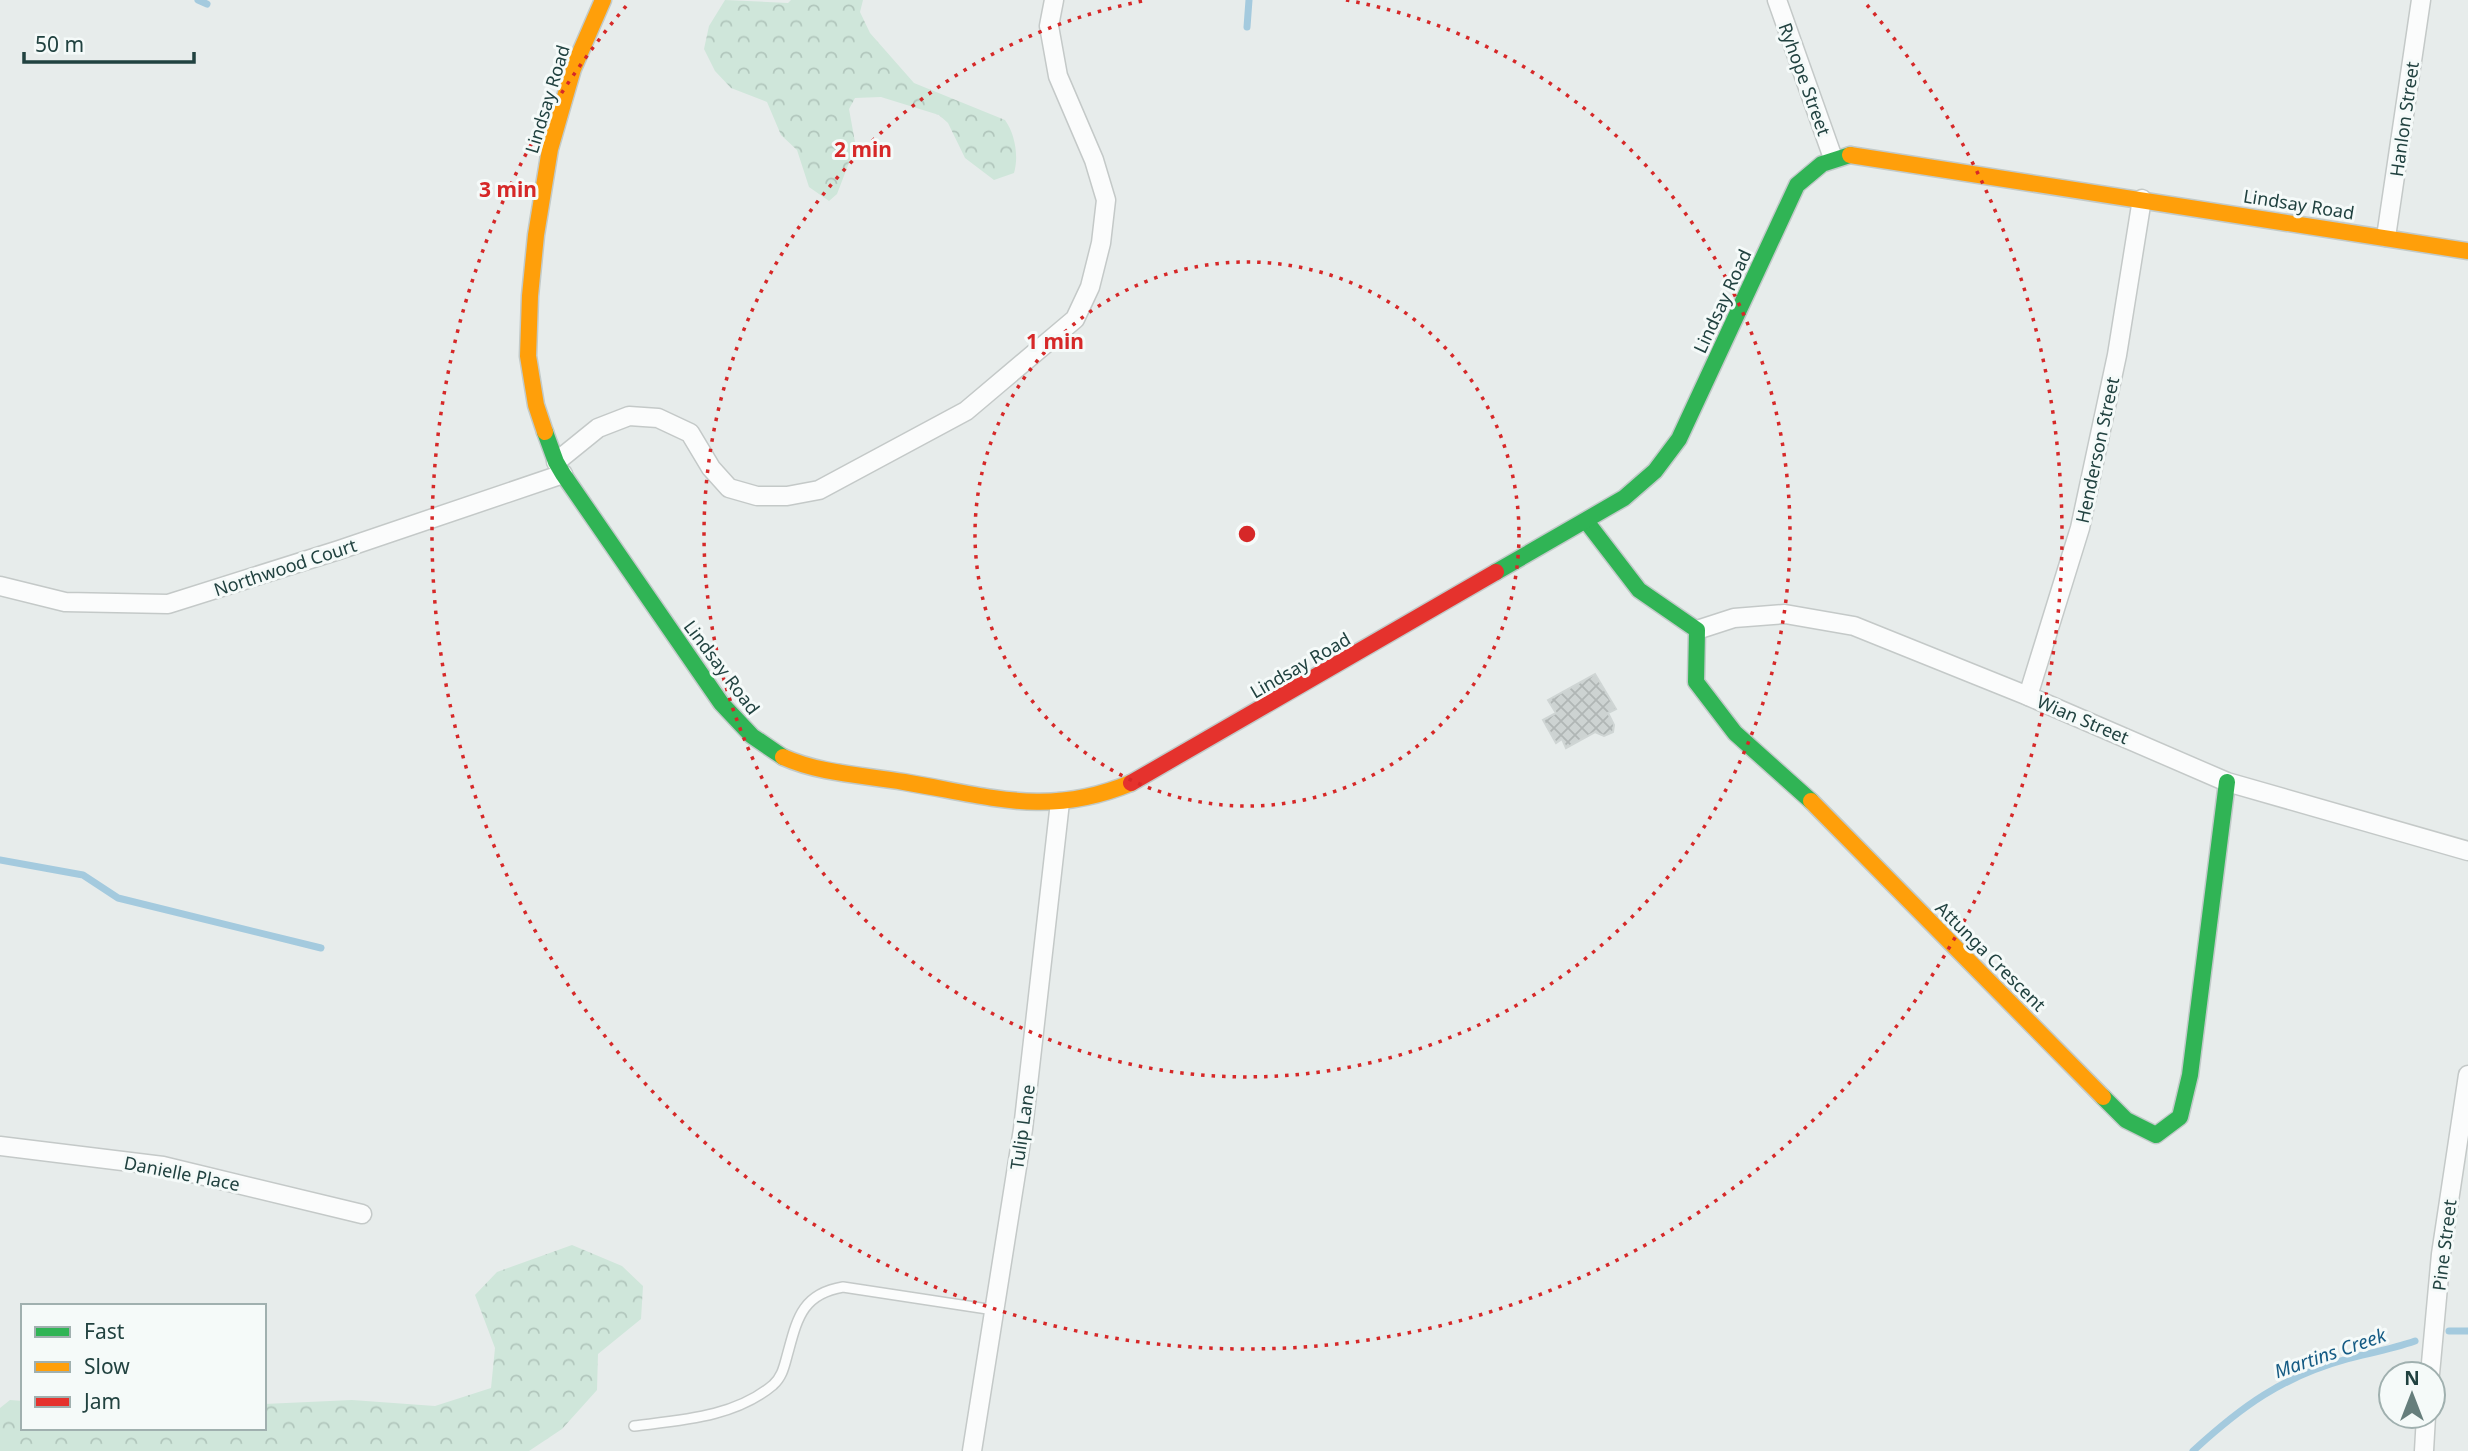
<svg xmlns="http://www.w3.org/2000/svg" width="2468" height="1451" viewBox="0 0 2468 1451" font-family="'Noto Sans',sans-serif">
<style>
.forest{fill:url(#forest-crowns)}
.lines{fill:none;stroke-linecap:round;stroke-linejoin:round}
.stream{stroke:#a4cade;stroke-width:7}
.building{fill:url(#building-cross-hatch);stroke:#cfd5d4;stroke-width:2}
.lane-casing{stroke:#c4c9c8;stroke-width:12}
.street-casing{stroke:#c4c9c8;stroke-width:21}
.fast-casing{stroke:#c2cac9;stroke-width:19}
.slow-casing{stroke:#c2cac9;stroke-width:19}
.jam-casing{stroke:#c2cac9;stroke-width:19}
.lane{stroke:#fbfcfc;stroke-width:9}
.street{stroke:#fbfcfc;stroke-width:18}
.fast{stroke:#30b455;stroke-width:16}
.slow{stroke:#ff9f0a;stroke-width:16}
.jam{stroke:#e5322d;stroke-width:16}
.ring{fill:none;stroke:#d62828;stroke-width:3.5;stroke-dasharray:3.5 7}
.labels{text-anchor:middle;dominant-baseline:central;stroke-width:6;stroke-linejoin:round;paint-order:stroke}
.street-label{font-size:18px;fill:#214240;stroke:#f5faf9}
.water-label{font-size:19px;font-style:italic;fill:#155b84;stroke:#f5faf9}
.centre{fill:#d62828;stroke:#f5faf9;stroke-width:3.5}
.ring-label{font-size:21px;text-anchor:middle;font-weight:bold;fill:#d62828;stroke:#f5faf9;stroke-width:6;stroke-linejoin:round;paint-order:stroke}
</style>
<defs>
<pattern id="forest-crowns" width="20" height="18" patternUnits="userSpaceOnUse" patternTransform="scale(1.75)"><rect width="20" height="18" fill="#cfe6da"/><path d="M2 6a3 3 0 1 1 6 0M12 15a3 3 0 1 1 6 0" fill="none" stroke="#b1c6bc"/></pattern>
<pattern id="building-cross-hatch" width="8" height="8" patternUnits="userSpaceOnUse" patternTransform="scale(1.75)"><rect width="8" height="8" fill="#cdd3d2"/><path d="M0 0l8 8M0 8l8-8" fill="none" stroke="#b0b6b5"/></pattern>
</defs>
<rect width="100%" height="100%" fill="#e7eceb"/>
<g class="forest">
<path d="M725,0L788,3L791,0H863L860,12L870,33L914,83L1005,120C1015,134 1019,156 1014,173L994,180L965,158L948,123L939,115L881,97L855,98L849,109L855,142L852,155L837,194L829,201L809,187L797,150L781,135L767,102L731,88L715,71L704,49L709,26Z"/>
<polygon points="572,1245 622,1266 643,1286 641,1319 598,1354 597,1390 562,1429 529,1451 0,1451 0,1408 10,1400 23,1401 23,1428 264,1428 264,1404 352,1400 435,1406 491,1388 495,1348 475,1295 497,1272"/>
</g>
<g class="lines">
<g class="stream">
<polyline points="198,0 207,4"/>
<polyline points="1247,27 1249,0"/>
<polyline points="0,860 83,875 118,898 321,948"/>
<polyline points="2449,1331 2468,1331"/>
<path d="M2193,1451C2242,1406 2282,1377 2347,1359C2370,1353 2392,1349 2415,1341"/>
</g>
</g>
<polygon class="building" points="1595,674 1616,709 1608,713 1614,725 1613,732 1604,736 1595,732 1566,748 1562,739 1556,743 1543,720 1556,713 1548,700"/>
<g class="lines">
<defs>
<path id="lane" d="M634,1426C682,1420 735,1417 773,1385C782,1377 784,1367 787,1356C797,1320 801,1294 843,1287L994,1310"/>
<g id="street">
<polyline points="1777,0 1833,158"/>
<polyline points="2386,237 2421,0"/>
<polyline points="556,462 598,428 629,416 658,418 690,433 711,468 729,488 757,496 787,496 819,490 966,411 1075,319 1090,287 1101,243 1106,200 1094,160 1058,76 1049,26 1054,0"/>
<polyline points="0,586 65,602 168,604 339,550 563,474"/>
<polyline points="1697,630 1734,618 1785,614 1854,626 2028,696 2227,782 2468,851"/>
<polyline points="2028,696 2080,528 2117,355 2142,199"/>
<polyline points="0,1146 163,1166 362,1214"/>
<polyline points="2430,1374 2441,1254 2468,1075"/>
<polyline points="972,1451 1023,1129 1060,802"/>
<polyline points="2424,1451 2426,1416"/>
</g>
<g id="fast">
<polyline points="545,432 556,462 563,474 721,703 752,736 783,757"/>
<polyline points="1586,521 1639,590 1697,630 1696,682 1735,733 1811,801"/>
<polyline points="1496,572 1624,498 1655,471 1679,439 1797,185 1822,164 1850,155"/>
<polyline points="2103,1097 2126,1120 2156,1135 2180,1117 2190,1075 2227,782"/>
</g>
<g id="slow">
<polyline points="1850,155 2468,251"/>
<polyline points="545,432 536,405 528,356 530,296 536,235 550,149 573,69 603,0"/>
<path d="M783,757C821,774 864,775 904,782C989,796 1047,818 1131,783"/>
<polyline points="1811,801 2103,1097"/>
</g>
<polyline id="jam" points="1131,783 1496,572"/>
</defs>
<use href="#lane" class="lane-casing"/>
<use href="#street" class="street-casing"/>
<use href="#fast" class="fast-casing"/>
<use href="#slow" class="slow-casing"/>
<use href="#jam" class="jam-casing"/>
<use href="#lane" class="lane"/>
<use href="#street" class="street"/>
<use href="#fast" class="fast"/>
<use href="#slow" class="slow"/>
<use href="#jam" class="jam"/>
</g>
<g class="ring">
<circle cx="1247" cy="534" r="272"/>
<path d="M1346 0A543 543 0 1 1 1148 0"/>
<path d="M1867 5A815 815 0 1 1 627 5"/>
</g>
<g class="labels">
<g class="street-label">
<text transform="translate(1805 79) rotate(70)">Ryhope Street</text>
<text transform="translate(547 99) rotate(-73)">Lindsay Road</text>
<text transform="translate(2404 119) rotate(-82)">Hanlon Street</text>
<text transform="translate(2299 204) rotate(9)">Lindsay Road</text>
<text transform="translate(1722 301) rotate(-65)">Lindsay Road</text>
<text transform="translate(2097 450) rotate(-78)">Henderson Street</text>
<text transform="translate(285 567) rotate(-18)">Northwood Court</text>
<text transform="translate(1300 665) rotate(-30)">Lindsay Road</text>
<text transform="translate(722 667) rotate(53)">Lindsay Road</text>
<text transform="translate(2083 719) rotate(23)">Wian Street</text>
<text transform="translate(1991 956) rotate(45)">Attunga Crescent</text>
<text transform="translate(1022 1127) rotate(-82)">Tulip Lane</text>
<text transform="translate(182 1173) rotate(11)">Danielle Place</text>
<text transform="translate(2444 1245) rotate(-83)">Pine Street</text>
</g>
<g class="water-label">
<text transform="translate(2330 1353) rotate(-19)">Martins Creek</text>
</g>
</g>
<circle cx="1247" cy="534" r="10" class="centre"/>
<g class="ring-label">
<text x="863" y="157">2 min</text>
<text x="508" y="197">3 min</text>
<text x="1055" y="349">1 min</text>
</g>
<rect x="21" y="1304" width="245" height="126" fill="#f5faf9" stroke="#a0b0af" stroke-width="2"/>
<rect x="35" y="1327" width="35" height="10" fill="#30b455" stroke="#a0b0af" stroke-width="2"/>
<text x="84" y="1339" font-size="21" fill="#214240">Fast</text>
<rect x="35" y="1362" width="35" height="10" fill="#ff9f0a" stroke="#a0b0af" stroke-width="2"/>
<text x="84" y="1374" font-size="21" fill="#214240">Slow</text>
<rect x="35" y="1397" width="35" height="10" fill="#e5322d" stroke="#a0b0af" stroke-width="2"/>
<text x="84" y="1409" font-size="21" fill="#214240">Jam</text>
<g transform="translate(2412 1395)"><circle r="33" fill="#f5faf9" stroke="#a0b0af" stroke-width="2"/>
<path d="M0-5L12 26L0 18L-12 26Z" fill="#667e7c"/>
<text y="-10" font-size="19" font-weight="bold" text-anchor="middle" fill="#214240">N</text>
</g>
<path d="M24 52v10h170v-10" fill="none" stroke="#214240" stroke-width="3.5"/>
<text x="35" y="52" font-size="21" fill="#214240" stroke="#f5faf9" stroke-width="5" paint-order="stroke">50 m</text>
</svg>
